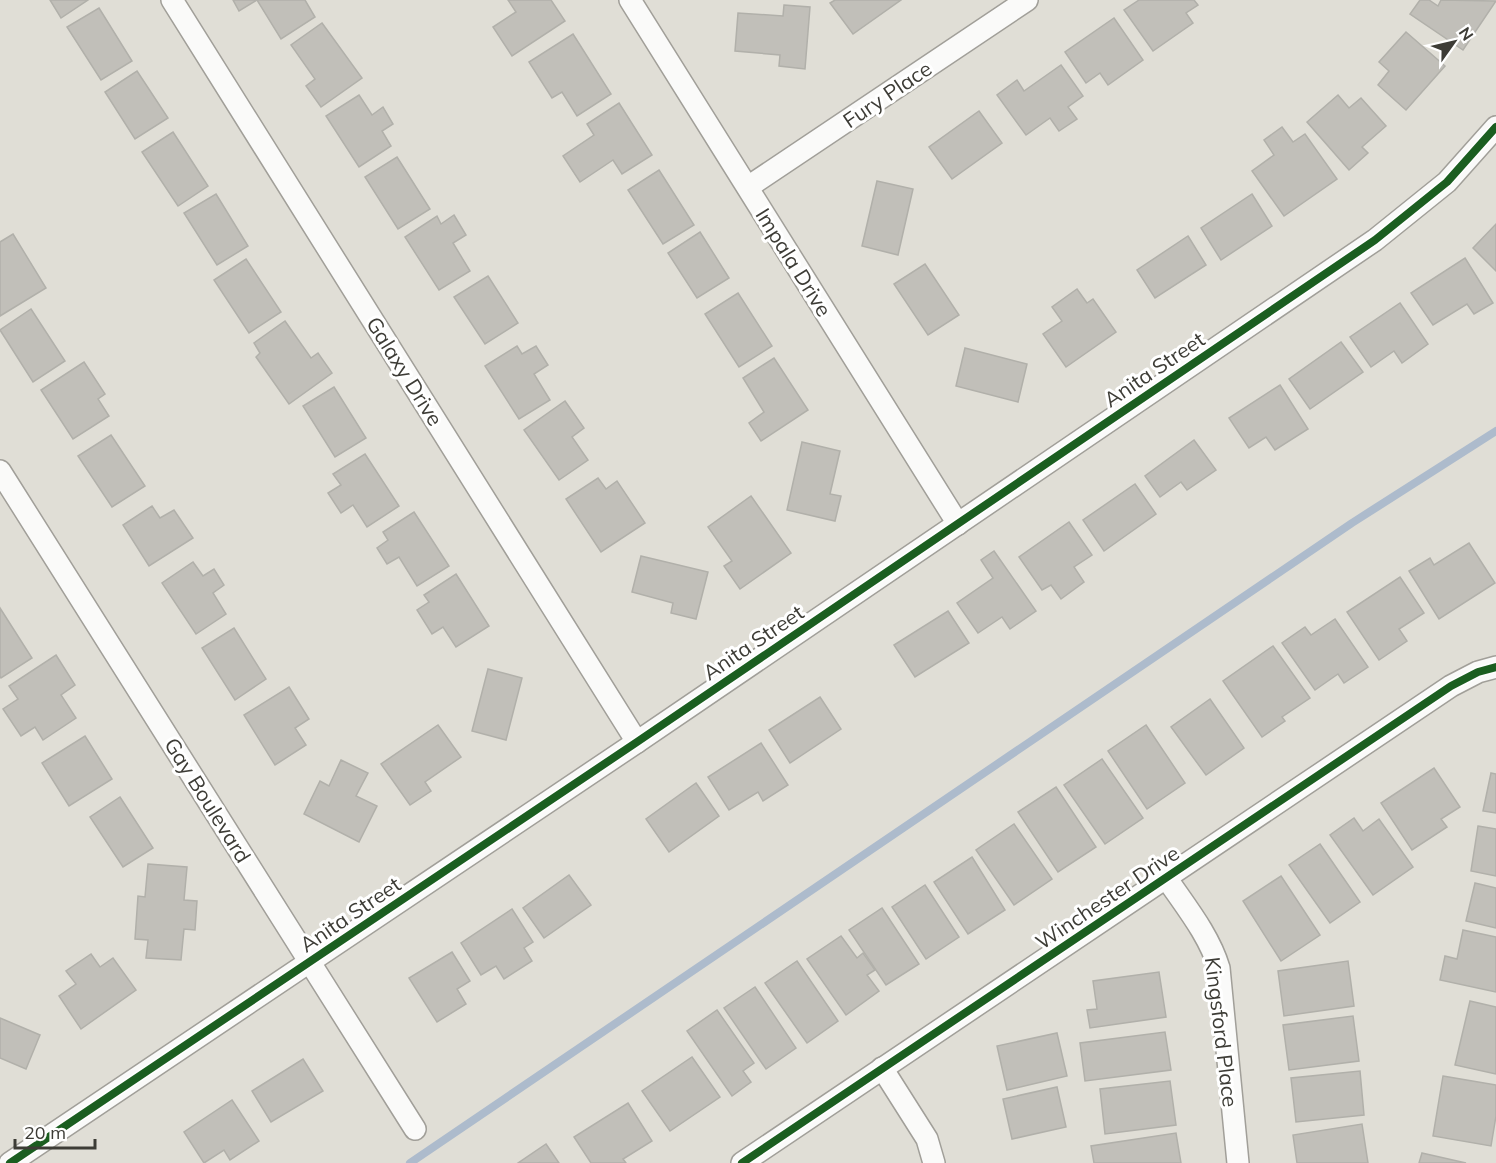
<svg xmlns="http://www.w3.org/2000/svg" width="1496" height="1163" viewBox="0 0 1496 1163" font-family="Mulish,sans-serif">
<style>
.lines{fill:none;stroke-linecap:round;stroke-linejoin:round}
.stream{stroke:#adbbcc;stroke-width:8}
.building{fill:#c1bfb9;stroke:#b1b0aa;stroke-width:1.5}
.street-casing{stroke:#a19f99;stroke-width:24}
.street{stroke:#fafaf9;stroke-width:21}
.cycleway-casing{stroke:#fff;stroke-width:11}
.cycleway{stroke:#1b5e20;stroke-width:8}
.labels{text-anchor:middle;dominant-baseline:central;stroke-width:6;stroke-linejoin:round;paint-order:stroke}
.street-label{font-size:21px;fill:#3d3c36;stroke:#fff}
</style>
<rect width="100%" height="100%" fill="#e0ded6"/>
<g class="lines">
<polyline class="stream" points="410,1163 1352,523 1496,431"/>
</g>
<g class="building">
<polygon points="50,0 88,0 61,18"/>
<polygon points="233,0 257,0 239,11"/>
<polygon points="257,0 305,0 315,17 281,39"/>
<polygon points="508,0 551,0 565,21 512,56 493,27 516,12"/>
<polygon points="835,0 901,0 853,34 830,3"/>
<polygon points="1139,0 1194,0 1198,5 1186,13 1193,23 1153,51 1124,10"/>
<polygon points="1420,0 1429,0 1438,6 1441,0 1496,1 1463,50 1410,14"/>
<polygon points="784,5 810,7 805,69 779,66 780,55 735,51 738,13 783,16"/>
<polygon points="99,8 132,61 101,80 67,27"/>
<polygon points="1114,18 1143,60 1108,85 1100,73 1086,83 1065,52"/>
<polygon points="322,23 362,78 321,107 306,86 315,79 291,45"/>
<polygon points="1406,32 1445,66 1406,110 1378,85 1389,71 1379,62"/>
<polygon points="573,34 611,94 577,116 562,92 552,98 529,62"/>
<polygon points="1061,65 1083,96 1068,107 1077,119 1059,131 1050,118 1026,135 997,95 1017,80 1024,91"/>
<polygon points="137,71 168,118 135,139 105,92"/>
<polygon points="359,95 372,115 383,107 393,124 382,131 391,146 359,167 326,116"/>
<polygon points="1338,95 1349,108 1361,98 1386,126 1362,147 1368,153 1349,170 1307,122"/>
<polygon points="619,103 652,155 622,174 613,160 580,182 563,156 594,135 587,124"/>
<polygon points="979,111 1002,143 952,179 929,147"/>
<polygon points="1282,127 1293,142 1305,134 1337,179 1284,216 1252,171 1274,155 1264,140"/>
<polygon points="173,132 208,186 178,206 142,152"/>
<polygon points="397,157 430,209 398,229 365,177"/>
<polygon points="659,170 694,225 663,244 628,190"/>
<polygon points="877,181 913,189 898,255 862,246"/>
<polygon points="216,194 248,246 217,265 184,213"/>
<polygon points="1252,194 1272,226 1221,260 1201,228"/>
<polygon points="454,215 466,235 453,243 470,271 439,290 405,237 437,216 441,224"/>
<polygon points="1496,224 1496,271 1473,248"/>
<polygon points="700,232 729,278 697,298 668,253"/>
<polygon points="13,234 46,288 0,316 0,242"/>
<polygon points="1188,236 1206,265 1155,298 1137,270"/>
<polygon points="1465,258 1493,303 1474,314 1467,304 1433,325 1411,293"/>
<polygon points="246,259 281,312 249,333 214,280"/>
<polygon points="925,264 959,315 928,335 894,284"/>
<polygon points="488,276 518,323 485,344 454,297"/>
<polygon points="1077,289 1087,303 1093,299 1116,332 1066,367 1043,334 1062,321 1052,307"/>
<polygon points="738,293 772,346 739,367 705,314"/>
<polygon points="1400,303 1428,344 1402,363 1394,351 1371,367 1350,337"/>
<polygon points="31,309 65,361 33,382 0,330"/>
<polygon points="285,321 311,358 318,353 332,373 289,404 256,357 260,353 254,343"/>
<polygon points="1341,342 1363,372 1310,409 1289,379"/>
<polygon points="517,346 522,354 536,346 548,365 534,374 550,400 519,419 485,366"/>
<polygon points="965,348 1027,364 1018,402 956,386"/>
<polygon points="774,358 808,410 761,441 749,423 764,412 743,378"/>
<polygon points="84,362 105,394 98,399 109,416 73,439 41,390"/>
<polygon points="1280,385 1308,429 1275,450 1266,437 1249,448 1229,418"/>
<polygon points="334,387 366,438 335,457 303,406"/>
<polygon points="565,401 584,428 572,437 588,460 559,480 524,430"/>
<polygon points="111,435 145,486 112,507 78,456"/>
<polygon points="1194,440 1216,470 1187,490 1181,482 1160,497 1145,476"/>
<polygon points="802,442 840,451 830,494 841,496 835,521 787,510"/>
<polygon points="365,454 399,506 367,527 353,505 341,513 328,493 341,485 333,474"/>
<polygon points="598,478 606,489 617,481 645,523 601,552 566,499"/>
<polygon points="1135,484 1156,514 1104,551 1083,520"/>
<polygon points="751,496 791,553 740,589 724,566 732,561 708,527"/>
<polygon points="152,506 160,518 174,510 193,538 149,566 123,525"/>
<polygon points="414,512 449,566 417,586 399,557 387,564 377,548 388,540 383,532"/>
<polygon points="1069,522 1092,555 1074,567 1084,582 1061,599 1051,585 1042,590 1019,557"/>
<polygon points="1469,543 1495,583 1439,619 1409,571 1430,558 1434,565"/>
<polygon points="994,551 1036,611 1010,629 1002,617 978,633 957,603 993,578 981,560"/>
<polygon points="641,556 708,572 696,619 671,613 673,603 632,592"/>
<polygon points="193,562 203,576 214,569 224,585 213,593 226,614 196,634 162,583"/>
<polygon points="456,574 489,626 456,647 443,627 432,634 417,610 429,602 424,595"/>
<polygon points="1400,577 1424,613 1399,629 1407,641 1379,660 1347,612"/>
<polygon points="0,608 32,658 1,678 0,676"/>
<polygon points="948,611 969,643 915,677 894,645"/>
<polygon points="1335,619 1368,667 1344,683 1338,674 1315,690 1282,643 1305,627 1311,635"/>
<polygon points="234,628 266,679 235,700 202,648"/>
<polygon points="1273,646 1310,698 1282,717 1285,721 1262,737 1223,681"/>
<polygon points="56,655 75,685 61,695 76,718 43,740 35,727 21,736 3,709 18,699 9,686"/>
<polygon points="488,669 522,678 506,740 472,731"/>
<polygon points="289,687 309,719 295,728 306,745 275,765 244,715"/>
<polygon points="820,697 841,729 790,763 769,730"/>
<polygon points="1210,699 1244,748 1206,775 1171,727"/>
<polygon points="438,725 461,757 425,782 431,791 410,805 381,764"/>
<polygon points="1146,725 1185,783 1147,809 1108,751"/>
<polygon points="85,736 112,779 69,806 42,763"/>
<polygon points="761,743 788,785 763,801 758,792 729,810 708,777"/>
<polygon points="1102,759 1143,818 1105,844 1064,785"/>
<polygon points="341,760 368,773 356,796 377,806 359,842 304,814 320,781 329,786"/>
<polygon points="1434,768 1460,807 1441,819 1447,827 1412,850 1381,803"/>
<polygon points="1491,773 1496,774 1496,813 1483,811"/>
<polygon points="696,783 719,816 669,852 646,819"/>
<polygon points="1056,787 1096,847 1058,872 1018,812"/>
<polygon points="120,797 153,848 123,867 90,817"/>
<polygon points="1354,818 1363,831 1379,819 1413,867 1373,895 1330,835"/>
<polygon points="1014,824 1052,879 1014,905 976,850"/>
<polygon points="1478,826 1496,829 1496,876 1471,871"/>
<polygon points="1320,844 1360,902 1330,923 1289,865"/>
<polygon points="972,857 1005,910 968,934 934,882"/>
<polygon points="148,864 187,867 184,900 197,901 195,930 184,929 181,960 146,958 148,940 135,939 138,896 145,897"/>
<polygon points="569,875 591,905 544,938 523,908"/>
<polygon points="1281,876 1320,935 1281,961 1243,901"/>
<polygon points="1475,883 1496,888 1496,928 1466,921"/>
<polygon points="925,885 959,937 926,959 892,907"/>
<polygon points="882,908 919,964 886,985 849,930"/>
<polygon points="512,909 533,942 524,948 532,961 504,979 496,966 481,975 461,943"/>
<polygon points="1463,930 1496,937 1496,992 1440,980 1445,956 1457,959"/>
<polygon points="841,936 857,958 863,953 875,970 867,975 879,991 846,1015 807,959"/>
<polygon points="452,952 470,981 457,989 466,1004 437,1022 409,978"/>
<polygon points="91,954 100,967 113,958 136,990 81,1029 59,996 76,984 66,971"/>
<polygon points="797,961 838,1021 807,1043 765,983"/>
<polygon points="1348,961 1354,1006 1284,1016 1278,971"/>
<polygon points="1159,972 1166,1017 1090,1028 1087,1010 1097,1009 1093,981"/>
<polygon points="755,987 796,1048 766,1069 724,1008"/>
<polygon points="1470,1001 1496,1007 1496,1074 1455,1065"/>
<polygon points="717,1010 754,1063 743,1071 751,1082 732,1096 687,1031"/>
<polygon points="1353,1016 1359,1061 1289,1070 1283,1025"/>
<polygon points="0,1018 40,1035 26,1069 0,1058"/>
<polygon points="1165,1032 1171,1070 1085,1081 1080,1043"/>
<polygon points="1057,1033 1067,1076 1007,1090 997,1046"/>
<polygon points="692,1057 720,1097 670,1131 642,1091"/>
<polygon points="303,1059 323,1091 271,1122 252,1091"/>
<polygon points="1360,1071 1364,1115 1296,1122 1291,1078"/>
<polygon points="1443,1076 1496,1085 1496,1116 1491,1146 1433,1136"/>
<polygon points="1170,1081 1176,1125 1105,1134 1100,1089"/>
<polygon points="1057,1087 1066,1127 1012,1139 1003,1099"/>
<polygon points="232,1100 259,1141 230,1160 224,1150 204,1163 184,1132"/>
<polygon points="628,1103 652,1141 623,1159 626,1163 591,1163 574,1137"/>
<polygon points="1362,1124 1368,1163 1297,1163 1293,1135"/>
<polygon points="1176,1133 1181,1163 1094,1163 1091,1146"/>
<polygon points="546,1144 559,1163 518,1163"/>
<polygon points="1422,1153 1466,1163 1419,1163"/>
</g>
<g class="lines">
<defs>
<g id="street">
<polyline points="172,0 637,742"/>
<polyline points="630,0 958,524"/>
<polyline points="748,187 1027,0"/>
<polyline points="0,471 415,1129"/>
<path d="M1167,879C1186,907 1209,935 1219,968L1238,1163"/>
<polyline points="882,1068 927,1139 934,1163"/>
<polyline points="10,1163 637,742 1375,240 1447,182 1496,127"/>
<polyline points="742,1163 1451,686 1478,672 1496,667"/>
</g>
</defs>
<use href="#street" class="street-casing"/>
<use href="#street" class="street"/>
<defs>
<g id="cycleway">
<polyline points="10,1163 637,742 1375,240 1447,182 1496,127"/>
<polyline points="742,1163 1451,686 1478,672 1496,667"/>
</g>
</defs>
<use href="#cycleway" class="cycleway-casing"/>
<use href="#cycleway" class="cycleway"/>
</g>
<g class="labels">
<g class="street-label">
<text transform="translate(887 94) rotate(-34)">Fury Place</text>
<text transform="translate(794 262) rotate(58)">Impala Drive</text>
<text transform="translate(1154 369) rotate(-34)">Anita Street</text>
<text transform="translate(405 371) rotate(58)">Galaxy Drive</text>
<text transform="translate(753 642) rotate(-34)">Anita Street</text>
<text transform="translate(208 800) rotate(58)">Gay Boulevard</text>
<text transform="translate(1107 897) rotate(-34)">Winchester Drive</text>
<text transform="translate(350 914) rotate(-34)">Anita Street</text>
<text transform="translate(1222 1032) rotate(83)">Kingsford Place</text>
</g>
</g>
<g transform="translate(1454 42) rotate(56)" stroke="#ffffff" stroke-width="4.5" paint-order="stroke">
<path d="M0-4.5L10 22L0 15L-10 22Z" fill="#3d3c36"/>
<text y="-9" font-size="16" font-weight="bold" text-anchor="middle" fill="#3d3c36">N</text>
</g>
<path d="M15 1139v9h80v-9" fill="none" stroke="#3d3c36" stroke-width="3"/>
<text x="24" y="1139" font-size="18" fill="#3d3c36" stroke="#ffffff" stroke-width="4.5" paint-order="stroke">20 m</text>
</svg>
